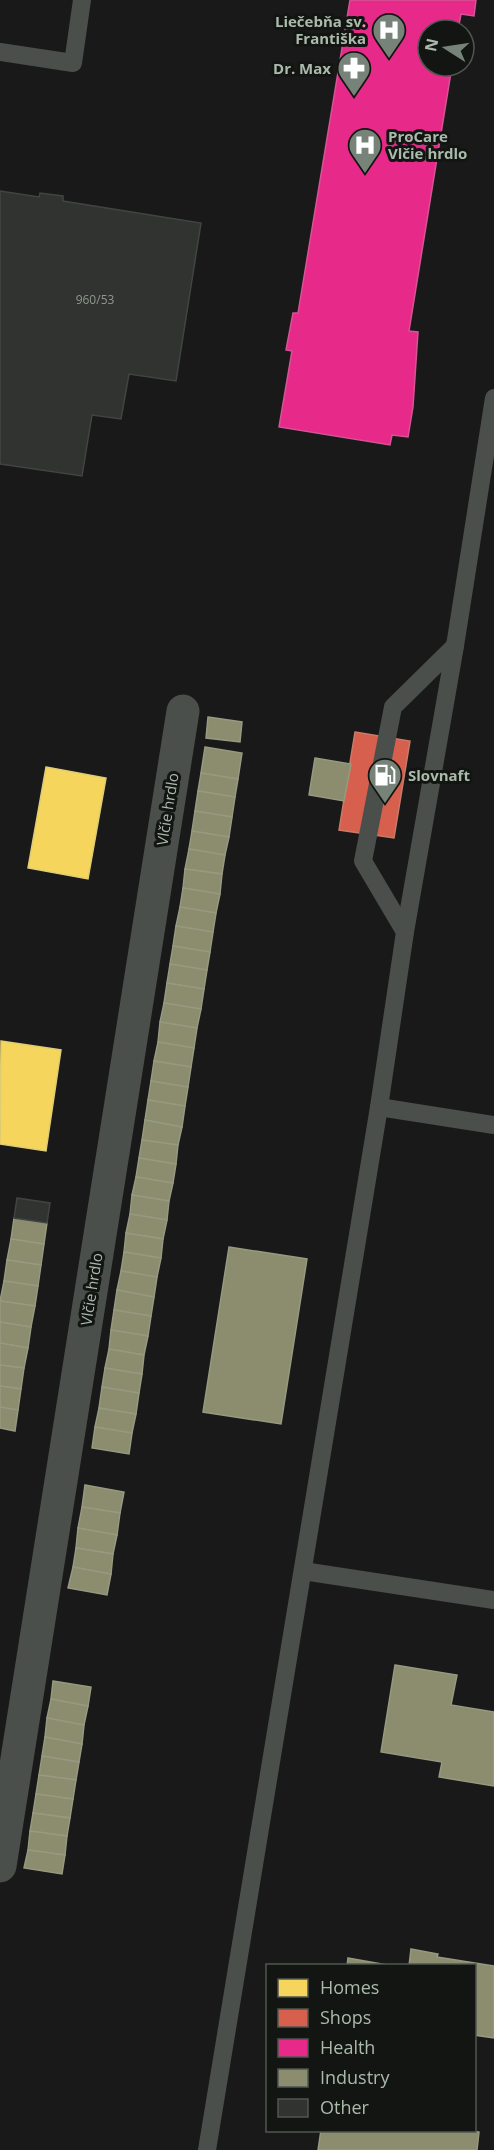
<svg xmlns="http://www.w3.org/2000/svg" width="494" height="2150" viewBox="0 0 494 2150" font-family="'Open Sans',sans-serif">
<style>
.homes{fill:#f6d55c;stroke:#dfcd74;stroke-width:1.5}
.shops{fill:#d6604d;stroke:#c97b69;stroke-width:1.5}
.health{fill:#e7298a;stroke:#d55494;stroke-width:1.5}
.industry{fill:#8c8c6e;stroke:#959a80;stroke-width:1.5}
.building{fill:#313331;stroke:#414542;stroke-width:1.5}
.lines{fill:none;stroke-linecap:round;stroke-linejoin:round}
.lane{stroke:#4a4f4b;stroke-width:18}
.street{stroke:#4a4f4b;stroke-width:33}
.labels{text-anchor:middle;dominant-baseline:central;stroke-width:6;stroke-linejoin:round;paint-order:stroke}
.number-label{font-size:12px;fill:#8c988c}
.poi-label{font-size:15px;font-weight:bold;fill:#aabaab;stroke:#131513;text-anchor:end}
.street-label{font-size:15px;fill:#aabaab;stroke:#131513}
</style>
<rect width="100%" height="100%" fill="#191919"/>
<g class="homes">
<polygon points="46,767 106,778 88,879 28,868"/>
<polygon points="1,1041 61,1050 46,1151 0,1144"/>
</g>
<polygon class="shops" points="355,732 410,741 394,838 339,830"/>
<polygon class="health" points="350,0 476,0 474,16 461,14 458,30 428,30 428,66 452,66 409,331 418,332 413,407 408,437 392,435 390,445 279,427 292,351 286,350 293,313 298,313"/>
<g class="industry">
<polygon points="208,717 242,722 240,742 206,738"/>
<polygon points="205,747 242,753 238,779 201,773"/>
<polygon points="315,758 351,764 344,801 309,795"/>
<polygon points="201,773 238,779 235,797 198,791"/>
<polygon points="198,791 235,797 232,817 195,811"/>
<polygon points="195,811 232,817 229,837 192,831"/>
<polygon points="192,831 229,837 225,855 189,849"/>
<polygon points="189,849 225,855 222,874 185,869"/>
<polygon points="185,869 222,874 220,894 183,888"/>
<polygon points="183,888 220,894 216,913 180,907"/>
<polygon points="180,907 216,913 213,932 176,926"/>
<polygon points="176,926 213,932 210,952 173,946"/>
<polygon points="173,946 210,952 207,970 170,964"/>
<polygon points="170,964 207,970 204,989 167,983"/>
<polygon points="167,983 204,989 201,1009 164,1003"/>
<polygon points="164,1003 201,1009 197,1028 160,1022"/>
<polygon points="160,1022 197,1028 194,1048 158,1042"/>
<polygon points="158,1042 194,1048 191,1067 154,1061"/>
<polygon points="154,1061 191,1067 188,1087 151,1081"/>
<polygon points="151,1081 188,1087 185,1106 148,1100"/>
<polygon points="148,1100 185,1106 182,1127 145,1120"/>
<polygon points="145,1120 182,1127 178,1145 142,1140"/>
<polygon points="142,1140 178,1145 176,1164 139,1158"/>
<polygon points="139,1158 176,1164 173,1183 136,1177"/>
<polygon points="136,1177 173,1183 169,1201 132,1195"/>
<polygon points="132,1195 169,1201 167,1220 130,1214"/>
<polygon points="130,1214 167,1220 163,1239 126,1233"/>
<polygon points="14,1218 47,1223 44,1244 11,1239"/>
<polygon points="126,1233 163,1239 161,1258 124,1252"/>
<polygon points="11,1239 44,1244 41,1265 7,1260"/>
<polygon points="229,1247 307,1259 281,1424 203,1412"/>
<polygon points="124,1252 161,1258 157,1277 121,1271"/>
<polygon points="7,1260 41,1265 38,1286 4,1281"/>
<polygon points="121,1271 157,1277 154,1297 117,1290"/>
<polygon points="4,1281 38,1286 35,1306 0,1301"/>
<polygon points="117,1290 154,1297 151,1316 114,1310"/>
<polygon points="0,1301 35,1306 31,1327 0,1322"/>
<polygon points="114,1310 151,1316 148,1336 111,1330"/>
<polygon points="0,1322 31,1327 28,1348 0,1343"/>
<polygon points="111,1330 148,1336 144,1355 109,1349"/>
<polygon points="0,1343 28,1348 24,1368 0,1365"/>
<polygon points="109,1349 144,1355 142,1374 105,1368"/>
<polygon points="0,1365 24,1368 21,1389 0,1386"/>
<polygon points="105,1368 142,1374 139,1393 102,1387"/>
<polygon points="0,1386 21,1389 18,1410 0,1407"/>
<polygon points="102,1387 139,1393 136,1414 99,1408"/>
<polygon points="0,1407 18,1410 15,1431 0,1428"/>
<polygon points="99,1408 136,1414 132,1433 95,1427"/>
<polygon points="95,1427 132,1433 129,1454 92,1448"/>
<polygon points="85,1485 124,1492 120,1513 82,1507"/>
<polygon points="82,1507 120,1513 117,1535 78,1528"/>
<polygon points="78,1528 117,1535 113,1554 76,1548"/>
<polygon points="76,1548 113,1554 111,1574 73,1567"/>
<polygon points="73,1567 111,1574 107,1595 68,1588"/>
<polygon points="395,1665 457,1675 451,1705 494,1712 494,1786 439,1777 442,1762 381,1752"/>
<polygon points="53,1681 91,1687 88,1706 51,1699"/>
<polygon points="51,1699 88,1706 84,1725 47,1718"/>
<polygon points="47,1718 84,1725 82,1744 45,1737"/>
<polygon points="45,1737 82,1744 79,1762 42,1756"/>
<polygon points="42,1756 79,1762 76,1780 39,1775"/>
<polygon points="39,1775 76,1780 73,1799 36,1794"/>
<polygon points="36,1794 73,1799 70,1818 33,1813"/>
<polygon points="33,1813 70,1818 67,1836 30,1831"/>
<polygon points="30,1831 67,1836 65,1855 28,1850"/>
<polygon points="28,1850 65,1855 62,1874 24,1868"/>
<polygon points="411,1949 438,1954 437,1957 494,1966 494,2038 474,2035 474,1966 409,1966"/>
<polygon points="348,1958 393,1966 347,1966"/>
<polygon points="321,2130 467,2130 479,2132 477,2150 318,2150"/>
</g>
<g class="building">
<polygon points="0,191 39,197 40,193 63,196 63,201 201,223 176,381 129,374 121,419 92,415 82,476 0,464"/>
<polygon points="17,1198 50,1203 47,1223 14,1218"/>
</g>
<g class="lines">
<g class="lane">
<polyline points="0,52 73,63 82,0"/>
<polyline points="405,932 363,861 393,707 455,646"/>
<polyline points="379,1107 494,1125"/>
<polyline points="303,1571 494,1600"/>
<polyline points="207,2150 379,1107 405,932 455,646 494,398"/>
</g>
<polyline class="street" points="0,1866 183,711"/>
</g>
<defs>
<symbol id="hospital-pin" viewBox="-11 -11 22 30"><path d="M0 17L-7.5 6A9.5 9.5 0 1 1 7.5 6Z" fill="#778278" stroke="#131513"/><path d="M-5-5h3v3.5h4V-5h3V5h-3V1.5h-4V5h-3Z" fill="#fff"/></symbol>
<symbol id="pharmacy-pin" viewBox="-11 -11 22 30"><path d="M0 17L-7.5 6A9.5 9.5 0 1 1 7.5 6Z" fill="#778278" stroke="#131513"/><path d="M-2-6h4v4h4v4h-4v4h-4v-4h-4v-4h4Z" fill="#fff"/></symbol>
<symbol id="fuel-pin" viewBox="-11 -11 22 30"><path d="M0 17L-7.5 6A9.5 9.5 0 1 1 7.5 6Z" fill="#778278" stroke="#131513"/><path d="M-5.5-6h7V0h2V4h1.3V-2.5L3-4.5l.8-.8L6-3V5H2.5V1h-1V6h-7ZM-4.2-4.7v3.2H.2V-4.7Z" fill="#fff"/></symbol>
</defs>
<g fill-rule="evenodd">
<use href="#hospital-pin" x="370" y="11" width="38" height="52"/>
<use href="#pharmacy-pin" x="335" y="49" width="38" height="52"/>
<use href="#hospital-pin" x="346" y="126" width="38" height="52"/>
<use href="#fuel-pin" x="366" y="756" width="38" height="52"/>
</g>
<g class="labels">
<g class="number-label">
<text x="95" y="299">960/53</text>
</g>
<g class="poi-label">
<text x="366" y="21">Liečebňa sv.<tspan x="366" dy="17">Františka</tspan></text>
<text x="331" y="68">Dr. Max</text>
<text x="388" y="136" text-anchor="start">ProCare<tspan x="388" dy="17">Vlčie hrdlo</tspan></text>
<text x="408" y="775" text-anchor="start">Slovnaft</text>
</g>
<g class="street-label">
<text transform="translate(167 809) rotate(-81)">Vlčie hrdlo</text>
<text transform="translate(91 1289) rotate(-81)">Vlčie hrdlo</text>
</g>
</g>
<rect x="266" y="1964" width="210" height="168" fill="#131513" stroke="#4f5750" stroke-width="1.5"/>
<rect x="278" y="1979" width="30" height="18" fill="#f6d55c" stroke="#4f5750" stroke-width="1.5"/>
<text x="320" y="1994" font-size="18" fill="#aabaab">Homes</text>
<rect x="278" y="2009" width="30" height="18" fill="#d6604d" stroke="#4f5750" stroke-width="1.5"/>
<text x="320" y="2024" font-size="18" fill="#aabaab">Shops</text>
<rect x="278" y="2039" width="30" height="18" fill="#e7298a" stroke="#4f5750" stroke-width="1.5"/>
<text x="320" y="2054" font-size="18" fill="#aabaab">Health</text>
<rect x="278" y="2069" width="30" height="18" fill="#8c8c6e" stroke="#4f5750" stroke-width="1.5"/>
<text x="320" y="2084" font-size="18" fill="#aabaab">Industry</text>
<rect x="278" y="2099" width="30" height="18" fill="#313331" stroke="#4f5750" stroke-width="1.5"/>
<text x="320" y="2114" font-size="18" fill="#aabaab">Other</text>
<g transform="translate(446 48) rotate(282)"><circle r="28" fill="#131513" stroke="#4f5750" stroke-width="1.5"/>
<path d="M0-4.5L10 22L0 15L-10 22Z" fill="#778278"/>
<text y="-9" font-size="16" font-weight="bold" text-anchor="middle" fill="#aabaab">N</text>
</g>
</svg>
